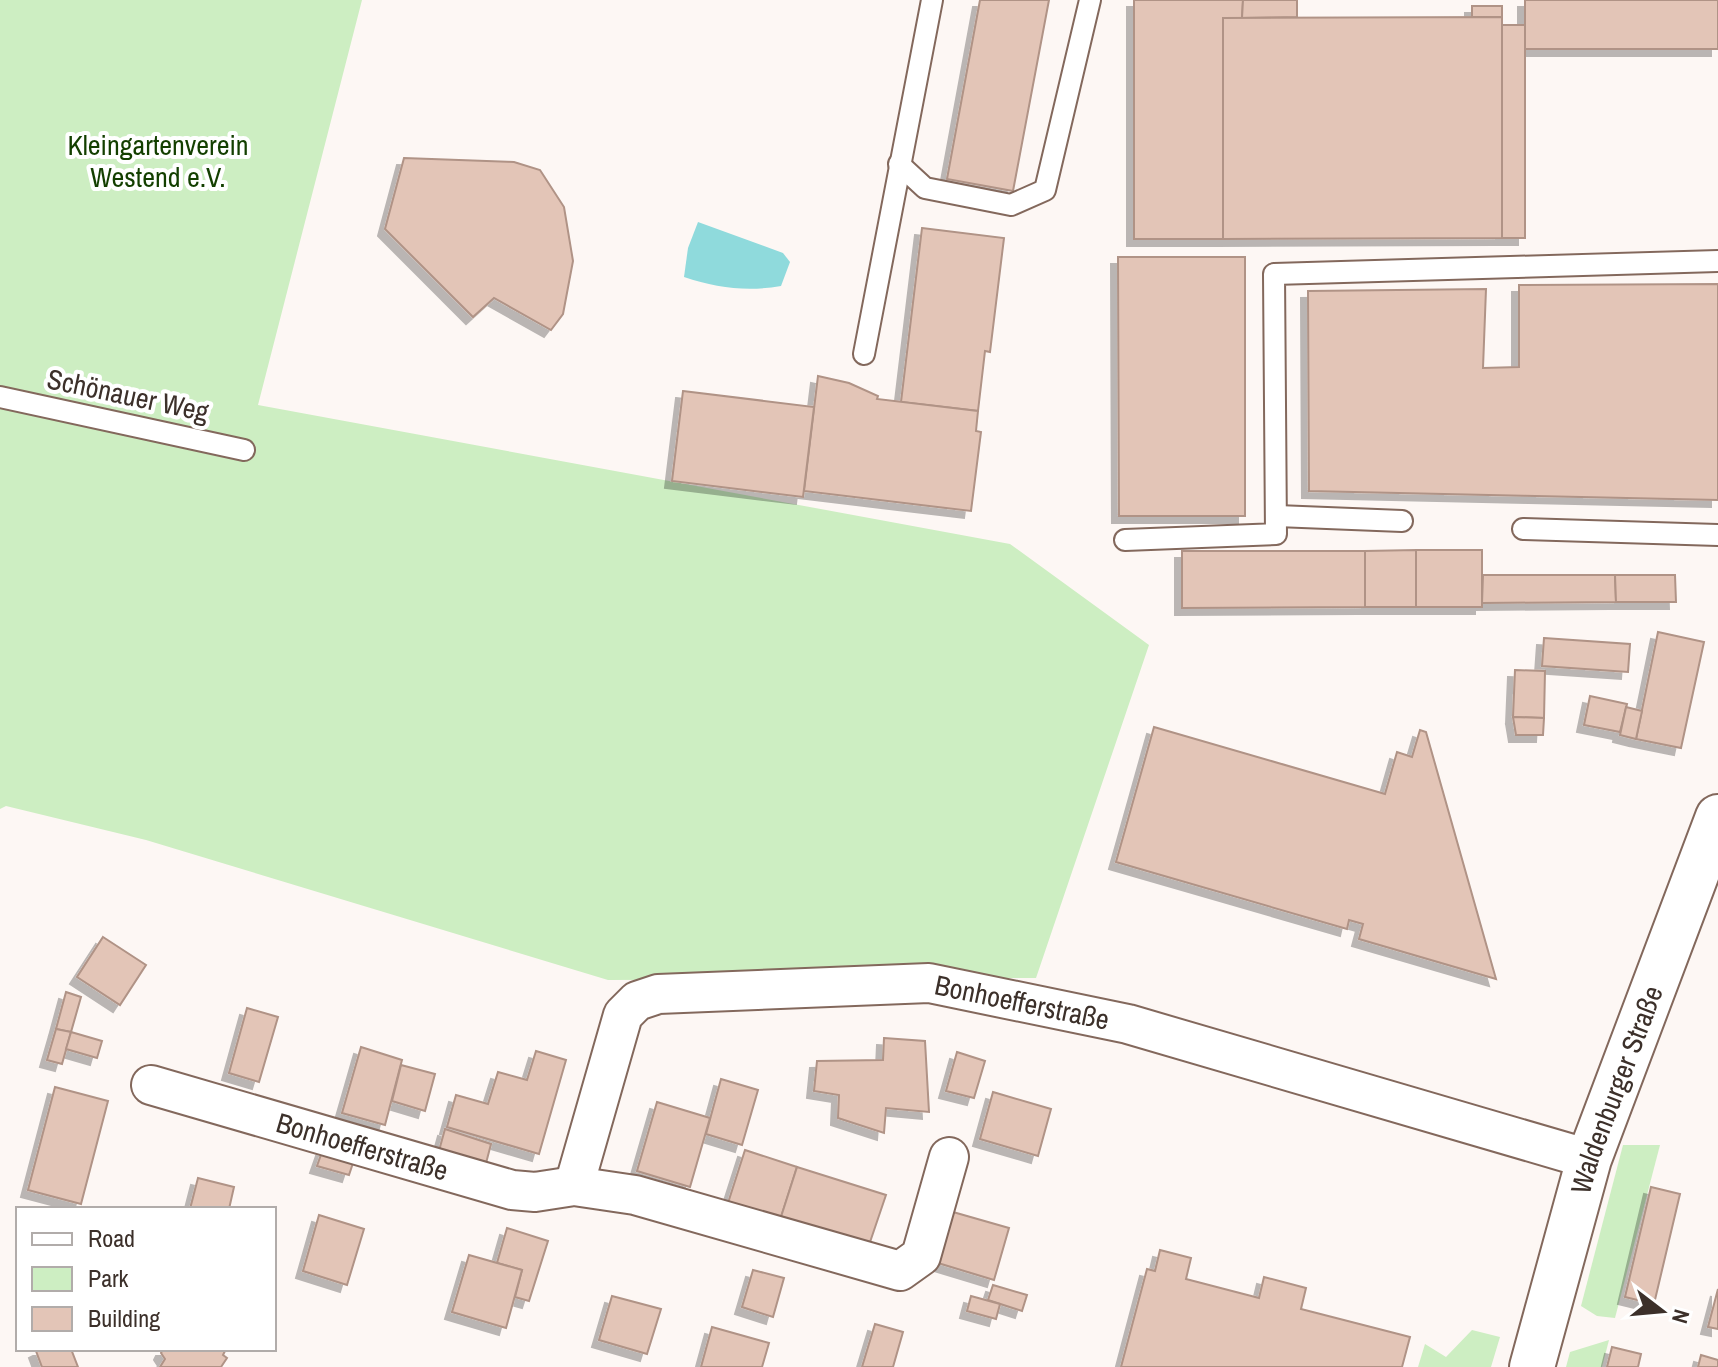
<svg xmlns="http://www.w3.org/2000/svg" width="1718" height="1367" viewBox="0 0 1718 1367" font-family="'Archivo Narrow',sans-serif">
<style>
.green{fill:#cdeec2}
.water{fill:#8fdadc}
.building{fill:#e3c5b7;stroke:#b09386;stroke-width:2;filter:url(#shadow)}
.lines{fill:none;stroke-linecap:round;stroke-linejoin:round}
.service-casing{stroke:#83685c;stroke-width:24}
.minor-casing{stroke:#83685c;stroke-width:42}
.tertiary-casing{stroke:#83685c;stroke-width:48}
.service{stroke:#fff;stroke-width:20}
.minor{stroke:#fff;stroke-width:38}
.tertiary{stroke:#fff;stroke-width:44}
.labels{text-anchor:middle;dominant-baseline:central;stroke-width:8;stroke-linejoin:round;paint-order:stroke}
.park-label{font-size:28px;fill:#133f00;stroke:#fff}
.street-label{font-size:28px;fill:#3c302a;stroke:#fff}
</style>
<defs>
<filter id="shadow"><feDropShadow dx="-7" dy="7" stdDeviation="0" flood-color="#0004"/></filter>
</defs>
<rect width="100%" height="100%" fill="#fdf7f4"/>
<g class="green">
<polygon points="0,0 362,0 258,405 1010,544 1149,645 1036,978 608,980 146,840 6,806 0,809"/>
<polygon points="1623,1145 1660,1145 1615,1318 1597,1316 1581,1306"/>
<polygon points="1472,1330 1500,1337 1491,1367 1418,1367 1425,1344 1446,1357"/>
<polygon points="1609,1340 1602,1367 1566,1367 1570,1352"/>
</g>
<path class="water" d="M698,222L783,253L790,262L781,286C747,292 717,288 684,277L688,248Z"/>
<g class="building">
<polygon points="980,0 1049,0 1013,191 947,179"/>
<polygon points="1134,0 1243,0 1242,18 1223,18 1223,239 1134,239"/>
<polygon points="1243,0 1297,0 1297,17 1242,18"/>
<rect x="1525" y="0" width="193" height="49"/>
<rect x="1472" y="6" width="30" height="11"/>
<polygon points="1502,17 1502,238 1223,239 1223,18"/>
<rect x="1502" y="25" width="23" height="213"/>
<polygon points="404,158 514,162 540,170 564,207 573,261 563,314 551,330 494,298 473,317 385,229"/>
<polygon points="922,228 1004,238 990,352 985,351 978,411 901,402"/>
<polygon points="1118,257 1245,257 1245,516 1119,516"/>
<polygon points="1718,284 1718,500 1309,491 1308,291 1486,289 1483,368 1519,367 1519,285"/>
<polygon points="818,376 849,383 878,396 877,399 978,411 976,431 981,432 971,511 804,491"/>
<polygon points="683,391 814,407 803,497 672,481"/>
<polygon points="1416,550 1416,607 1365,607 1365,551"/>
<rect x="1416" y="550" width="66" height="57"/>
<polygon points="1182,551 1365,551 1365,607 1182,608"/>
<polygon points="1483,575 1615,575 1616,602 1482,603"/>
<polygon points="1615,575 1675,575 1676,602 1616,602"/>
<polygon points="1658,632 1704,642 1681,748 1636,739"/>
<polygon points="1544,638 1630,644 1628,672 1542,666"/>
<polygon points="1515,670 1545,671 1544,718 1513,717"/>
<polygon points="1590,696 1627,704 1620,732 1584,725"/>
<polygon points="1626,707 1642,711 1636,739 1620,735"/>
<polygon points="1513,717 1544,718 1543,735 1516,735"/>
<polygon points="1154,727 1385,794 1397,752 1412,757 1420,730 1426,732 1496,979 1359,939 1363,924 1349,920 1347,929 1116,862"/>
<polygon points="103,937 146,965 120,1005 77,977"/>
<polygon points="66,992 81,997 71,1032 56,1029"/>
<polygon points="247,1008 278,1017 259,1082 229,1073"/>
<polygon points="56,1029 71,1032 62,1064 47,1060"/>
<polygon points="71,1032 102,1041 97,1058 66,1049"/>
<polygon points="884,1038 925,1041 929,1112 886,1108 884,1133 838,1118 839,1095 814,1091 817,1061 883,1060"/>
<polygon points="361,1047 402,1060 385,1125 342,1113"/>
<polygon points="536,1051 566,1060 539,1154 447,1127 456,1095 488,1104 498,1072 527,1080"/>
<polygon points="957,1052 985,1061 974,1098 946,1091"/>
<polygon points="401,1065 435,1074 425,1111 392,1101"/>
<polygon points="721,1079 758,1090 742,1145 706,1134"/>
<polygon points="55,1087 108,1101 81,1204 28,1190"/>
<polygon points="993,1092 1051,1109 1038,1156 980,1139"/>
<polygon points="657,1102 710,1118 690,1187 637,1171"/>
<polygon points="445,1129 491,1144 484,1171 437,1158"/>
<polygon points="323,1149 355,1157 349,1175 317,1166"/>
<polygon points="745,1150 797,1167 780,1220 728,1203"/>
<polygon points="797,1167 886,1195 868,1248 780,1220"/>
<polygon points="198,1178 234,1187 229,1209 190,1209"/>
<polygon points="1651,1187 1680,1194 1654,1304 1625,1297"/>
<polygon points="953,1212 1009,1228 994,1280 938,1263"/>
<polygon points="319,1215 364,1229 347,1285 303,1271"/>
<polygon points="507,1228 548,1241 529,1301 515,1297 522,1270 497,1263"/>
<polygon points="1160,1250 1191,1258 1186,1279 1259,1298 1264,1277 1306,1288 1301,1309 1410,1337 1402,1367 1121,1367 1147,1269 1155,1271"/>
<polygon points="469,1255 522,1270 506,1328 452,1312"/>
<polygon points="753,1270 784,1278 773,1317 742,1307"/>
<polygon points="993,1285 1027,1295 1022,1311 988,1300"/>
<polygon points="1718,1289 1718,1329 1708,1327"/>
<polygon points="612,1296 661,1309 647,1354 599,1340"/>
<polygon points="971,1296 1000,1304 996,1319 967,1311"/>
<polygon points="875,1324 903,1332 893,1367 862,1367"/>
<polygon points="712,1327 769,1343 762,1367 701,1367"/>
<polygon points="1612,1347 1641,1354 1638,1367 1607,1367"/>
<polygon points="40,1349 71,1349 78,1367 42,1367 36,1351"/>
<polygon points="163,1349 226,1349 223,1355 227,1358 221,1367 160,1367 165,1359 161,1353"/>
<polygon points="1701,1355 1718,1360 1718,1367 1698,1367"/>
</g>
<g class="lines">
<defs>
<g id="service">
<polyline points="899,164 925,188 1011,205 1045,190 1090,0"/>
<polyline points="864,354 932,0"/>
<polyline points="0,397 244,450"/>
<polyline points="1277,516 1402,521"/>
<polyline points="1523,529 1718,535"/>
<polyline points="1125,540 1276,534 1274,274 1718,261"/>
</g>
<g id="minor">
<path id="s1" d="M151,1085L512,1190L535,1192L574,1186L635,1195L900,1271L921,1256L949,1157"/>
<path id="s2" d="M574,1186L623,1015L637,1001L658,994L929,983L1128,1024L1589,1159"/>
</g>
<g id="tertiary">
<path id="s3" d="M1532,1367L1589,1159L1718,817"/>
</g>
</defs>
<use href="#service" class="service-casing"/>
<use href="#minor" class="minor-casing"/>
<use href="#tertiary" class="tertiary-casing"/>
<use href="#service" class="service"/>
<use href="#minor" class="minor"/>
<use href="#tertiary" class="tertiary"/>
</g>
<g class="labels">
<g class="park-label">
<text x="158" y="145">Kleingartenverein<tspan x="158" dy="32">Westend e.V.</tspan></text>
</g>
<g class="street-label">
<text transform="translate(128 395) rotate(12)">Schönauer Weg</text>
<text stroke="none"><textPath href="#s2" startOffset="586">Bonhoefferstraße</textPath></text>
<text stroke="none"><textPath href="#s3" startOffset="290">Waldenburger Straße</textPath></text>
<text stroke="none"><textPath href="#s1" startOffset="220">Bonhoefferstraße</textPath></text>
</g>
</g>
<rect x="16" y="1207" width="260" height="144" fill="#ffffff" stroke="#b1acaa" stroke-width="2"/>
<rect x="32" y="1233" width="40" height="12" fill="#ffffff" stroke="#b1acaa" stroke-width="2"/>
<text x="88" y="1247" font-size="24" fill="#3c302a">Road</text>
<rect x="32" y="1267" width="40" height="24" fill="#cdeec2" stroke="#b1acaa" stroke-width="2"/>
<text x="88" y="1287" font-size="24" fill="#3c302a">Park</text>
<rect x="32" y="1307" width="40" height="24" fill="#e3c5b7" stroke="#b1acaa" stroke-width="2"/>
<text x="88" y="1327" font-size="24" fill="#3c302a">Building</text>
<g transform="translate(1662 1311) rotate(106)" stroke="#ffffff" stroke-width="6" paint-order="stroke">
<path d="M0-6L14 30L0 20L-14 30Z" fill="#3c302a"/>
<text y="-12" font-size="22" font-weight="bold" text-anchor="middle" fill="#3c302a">N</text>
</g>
</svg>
